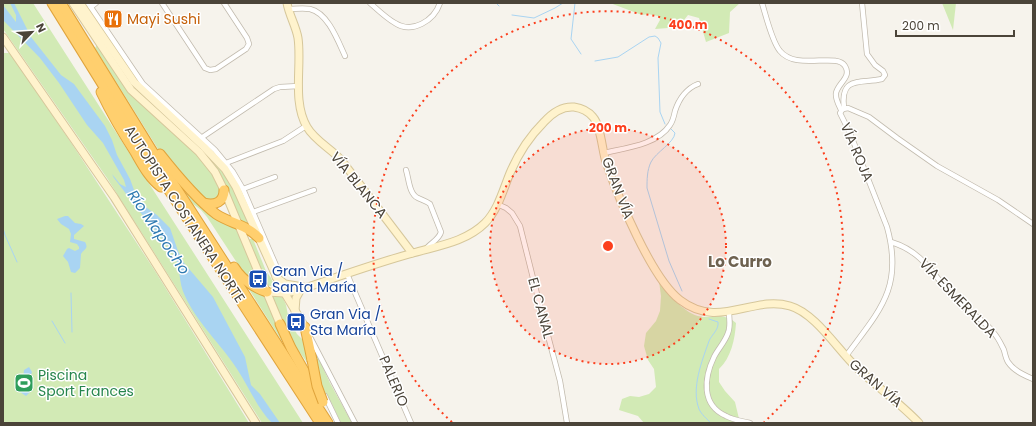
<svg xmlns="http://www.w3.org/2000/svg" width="1036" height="426" viewBox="0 0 1036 426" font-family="Poppins,sans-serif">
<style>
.green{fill:#d2eab5}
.water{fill:#a9d4f2}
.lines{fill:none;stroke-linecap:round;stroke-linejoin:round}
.stream{stroke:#a9d4f2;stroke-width:1}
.street-casing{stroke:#c2bbae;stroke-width:6}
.secondary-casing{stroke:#d6c79b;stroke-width:9}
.highway-casing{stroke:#e0a43c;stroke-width:11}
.street{stroke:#fff;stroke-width:4.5}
.secondary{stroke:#fff3cd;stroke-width:7}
.highway{stroke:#ffcf6e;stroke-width:9}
.highway-bridge-casing{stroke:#e0a43c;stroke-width:11;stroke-linecap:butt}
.highway-bridge{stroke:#ffcf6e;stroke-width:9}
.ring{fill:none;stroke:#fc3f1d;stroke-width:2;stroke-dasharray:2 4}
.labels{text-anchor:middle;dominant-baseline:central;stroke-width:3;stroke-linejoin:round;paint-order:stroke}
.food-label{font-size:14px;fill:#c56008;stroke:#fff;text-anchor:start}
.street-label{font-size:14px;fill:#4b4439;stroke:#fff}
.transit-label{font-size:14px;fill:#164399;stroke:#fff;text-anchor:start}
.leisure-label{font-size:14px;fill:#27864d;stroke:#fff;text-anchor:start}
.water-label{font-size:15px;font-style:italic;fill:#2e7ab2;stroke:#fff}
.neighbourhood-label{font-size:15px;font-weight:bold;fill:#6e6250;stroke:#fff}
.centre{fill:#fc3f1d;stroke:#fff;stroke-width:2}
.ring-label{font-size:12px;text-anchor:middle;font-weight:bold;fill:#fc3f1d;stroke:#fff;stroke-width:3;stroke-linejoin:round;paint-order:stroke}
</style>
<rect width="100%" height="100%" fill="#f6f3ec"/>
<g class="green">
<polygon points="3,3 33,3 303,423 262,423 107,178 3,29"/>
<polygon points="610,3 740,3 730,12 729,33 706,42 699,18 688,15 676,30 668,28 655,29 660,20 658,16 648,14 642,15"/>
<polygon points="942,3 956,3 953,30"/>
<polygon points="97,45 120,79 203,159 221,188 217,200 206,200 188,180 177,172 158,149 95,48"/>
<polygon points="3,53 10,53 72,144 155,271 249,423 3,423"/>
<polygon points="127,78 224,171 251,226 240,221 223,181 136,91"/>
<polygon points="172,172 238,227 259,286 243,272 207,217 201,210 193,204"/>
<polygon points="250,239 253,239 266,271 271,278 275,287 266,285 248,240"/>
<path d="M659,281C669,293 681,311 698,316C713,320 723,311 736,323C735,339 731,358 719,369V382L725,391L735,402L740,423H644L638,416L619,410L622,399L630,396L639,397L649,394L656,387L654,369L648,360L644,346L646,333L656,321L660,311L661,296Z"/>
<polygon points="245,283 265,294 285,346"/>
<polygon points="270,295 282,296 286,305 289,320 297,334 303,340 306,347 309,365 295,346"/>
<polygon points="314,348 330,383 352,423 341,423 332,404 321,385"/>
</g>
<g class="water">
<path d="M10,3H14L31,37L61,75L74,84L105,126L112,140L117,155L130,179L134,190L139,202L144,206L157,215L170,228L178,251L184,263L213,297L245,357L251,385L260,394L280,423H272C257,408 249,387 237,369C221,344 197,323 185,296C178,282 181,267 174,255C164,239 152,226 140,212C131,201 123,189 114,178L112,174L120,184L126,187L124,180L103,143L87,125L59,83L40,58L3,20V5L16,22V15Z"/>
<path d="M65,216H68L75,223L81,224L84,226L74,235V239L85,242C89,249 84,249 81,254L80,268L75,273L71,272L68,262L63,256L67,249L69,248L75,251L79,249V247L77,244L70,242L71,234L69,229L61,224L57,219Z"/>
<polygon points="29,367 32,372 29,380 33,389 26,396 20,392 16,385 23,379 24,370"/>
</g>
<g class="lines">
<g class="stream">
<polyline points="496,3 499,6"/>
<polyline points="575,3 571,39 581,54"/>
<polyline points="512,15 534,18 555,8 563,3"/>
<polyline points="595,61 618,57 649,37 655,36 658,38 661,43 658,58 660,112 665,124"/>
<path d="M670,128L675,133C674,143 656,152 651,162C647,170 647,180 647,188L669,261L682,291"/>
<polyline points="3,228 5,235 17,262"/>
<polyline points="71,293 72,332"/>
<path d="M709,319L718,322C719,330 712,334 709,341C702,361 691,388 699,409C701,414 707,419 711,423"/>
<polyline points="52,321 65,343"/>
</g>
<defs>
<g id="street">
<polyline points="88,3 143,84 215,150 233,172 243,189 278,270"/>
<polyline points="162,3 205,68 210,70 216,69 246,49 249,44 247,38 224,3"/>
<path d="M370,3C378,10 386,18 395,23C412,34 434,21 440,3"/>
<path d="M762,3C766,16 772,42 780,51C796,71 837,52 845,66C852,77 838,83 836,93C835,99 839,105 841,110"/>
<polyline points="91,7 96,3"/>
<path d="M288,9C295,9 303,8 310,9C328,13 338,41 345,56"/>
<path d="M844,108C840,75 861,84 882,79L885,75L883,71L875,65L867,54L862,3"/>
<polyline points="201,138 274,89 280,87 299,86"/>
<path d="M604,153C625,148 657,145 670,125C673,121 674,116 675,111C679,99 687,88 698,84"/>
<polyline points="226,163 283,141 306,126"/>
<path d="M406,170C409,179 409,194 418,198C422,200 426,201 430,204L441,232C439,240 430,243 425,250"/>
<polyline points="243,189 275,177"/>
<polyline points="497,204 506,208 512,213 520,226 538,298 560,381 567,423"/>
<polyline points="253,212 314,190"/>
<path d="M891,242C925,252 935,279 958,302C969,313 984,319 993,332C998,337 1001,344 1004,350C1005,354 1006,359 1008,362C1014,371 1024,375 1033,379"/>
<polyline points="347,274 411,423"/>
<path d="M729,312C729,319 731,326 728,333C725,342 718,349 714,357C704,378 701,405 726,416C733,420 742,421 750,423"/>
<polyline points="310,337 355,423"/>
<path d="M846,356C879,311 904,288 887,227L850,133L840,113L843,109L848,108L869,117L897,138L937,166L998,200L1033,224"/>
<polyline points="325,396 338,423"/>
</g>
<g id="secondary">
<polyline points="73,3 131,90 199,152 215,172 224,190 280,324"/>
<polyline points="80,3 134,82 204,147 225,169 236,187 281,287 305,327"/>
<path d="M287,3C289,15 296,26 298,38C302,65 292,102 307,127C315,141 332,149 342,161L412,253"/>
<polyline points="3,37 114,197 256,423"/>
<polyline points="276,277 285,284 303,287"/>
<path d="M267,292L284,293L296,291C335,278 373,264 413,253C437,246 466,242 485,223C498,210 503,190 510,173C518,154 529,137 544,122C552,113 561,106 574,107C581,108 588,111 593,117C601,126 602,150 606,162C618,197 652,279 680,300C719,330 752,295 790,306C815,313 838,350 857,368C877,387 900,403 919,423"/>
<polyline points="295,311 296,298 301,289"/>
</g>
<g id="highway">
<polyline points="52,3 148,158 320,423"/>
<polyline points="61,3 151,149 328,423"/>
<path d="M101,92C111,113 122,132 135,152C142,164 149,178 161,187"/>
<path d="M160,154C175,173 198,200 216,214C231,224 246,224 259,238"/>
<path d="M204,203C215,206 224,202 224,190"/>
<path d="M234,267C242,280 252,287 267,292"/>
<polyline points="280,324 291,348 311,383 314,393"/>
<polyline points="305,327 312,360"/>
</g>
</defs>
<use href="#street" class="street-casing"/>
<use href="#secondary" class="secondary-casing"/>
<use href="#highway" class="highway-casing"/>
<use href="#street" class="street"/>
<use href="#secondary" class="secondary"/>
<use href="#highway" class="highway"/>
<defs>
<polyline id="highway-bridge" points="312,360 317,386 323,402"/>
</defs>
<use href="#highway-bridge" class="highway-bridge-casing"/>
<use href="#highway-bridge" class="highway-bridge"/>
</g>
<circle cx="608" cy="246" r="118" fill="#fc3f1d" fill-opacity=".12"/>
<g class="ring">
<circle cx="608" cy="246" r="118"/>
<path d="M452 422A235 235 0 1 1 764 422"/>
</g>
<defs>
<symbol id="restaurant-square" viewBox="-11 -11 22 22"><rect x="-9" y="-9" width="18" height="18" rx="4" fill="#e8710a" stroke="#fff"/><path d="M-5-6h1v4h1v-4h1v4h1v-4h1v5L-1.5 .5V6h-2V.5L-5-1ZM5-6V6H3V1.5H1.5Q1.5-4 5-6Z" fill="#fff"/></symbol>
<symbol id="bus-square" viewBox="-11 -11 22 22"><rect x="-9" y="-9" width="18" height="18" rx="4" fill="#1a4fb4" stroke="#fff"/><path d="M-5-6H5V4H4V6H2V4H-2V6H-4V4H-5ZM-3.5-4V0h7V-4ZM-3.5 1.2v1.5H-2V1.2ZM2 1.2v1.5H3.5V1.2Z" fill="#fff"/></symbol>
<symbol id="stadium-square" viewBox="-11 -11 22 22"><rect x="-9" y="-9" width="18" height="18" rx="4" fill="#2e9e5b" stroke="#fff"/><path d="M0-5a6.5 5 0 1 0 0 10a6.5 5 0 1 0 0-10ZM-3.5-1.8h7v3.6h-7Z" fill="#fff"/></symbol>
</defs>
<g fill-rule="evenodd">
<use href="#restaurant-square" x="102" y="8" width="22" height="22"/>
<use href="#bus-square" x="247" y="268" width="22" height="22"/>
<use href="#bus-square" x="285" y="311" width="22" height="22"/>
<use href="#stadium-square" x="13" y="372" width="22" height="22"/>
</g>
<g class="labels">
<g class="food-label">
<text x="127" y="19">Mayi Sushi</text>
</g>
<g class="street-label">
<text transform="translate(857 152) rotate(67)">VÍA ROJA</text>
<text transform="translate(359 185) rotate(51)">VÍA BLANCA</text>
<text transform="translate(618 188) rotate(69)">GRAN VÍA</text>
<text transform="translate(185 214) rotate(57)">AUTOPISTA COSTANERA NORTE</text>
<text transform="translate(958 298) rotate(46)">VÍA ESMERALDA</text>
<text transform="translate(541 308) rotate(75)">EL CANAL</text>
<text transform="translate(394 381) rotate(67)">PALERIO</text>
<text transform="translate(876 383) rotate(41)">GRAN VÍA</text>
</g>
<g class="transit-label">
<text x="272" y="271">Gran Via /<tspan x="272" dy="16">Santa María</tspan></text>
<text x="310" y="314">Gran Via /<tspan x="310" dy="16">Sta María</tspan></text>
</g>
<g class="leisure-label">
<text x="38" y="375">Piscina<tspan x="38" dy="16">Sport Frances</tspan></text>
</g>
<g class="water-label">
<text transform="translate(159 232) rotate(56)">Río Mapocho</text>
</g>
<g class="neighbourhood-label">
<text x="740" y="261">Lo Curro</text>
</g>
</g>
<circle cx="608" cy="246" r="6" class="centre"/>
<g class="ring-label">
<text x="688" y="29">400 m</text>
<text x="608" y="132">200 m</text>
</g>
<rect width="1036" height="426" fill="none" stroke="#4b4439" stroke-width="8"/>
<g transform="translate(32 32) rotate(65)" stroke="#ffffff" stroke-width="3" paint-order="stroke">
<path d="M0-3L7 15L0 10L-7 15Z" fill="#4b4439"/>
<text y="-6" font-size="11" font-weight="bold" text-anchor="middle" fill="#4b4439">N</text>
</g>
<path d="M896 30v6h118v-6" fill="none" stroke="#4b4439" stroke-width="2"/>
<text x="902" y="30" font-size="12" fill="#4b4439" stroke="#ffffff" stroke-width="3" paint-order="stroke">200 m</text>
</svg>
